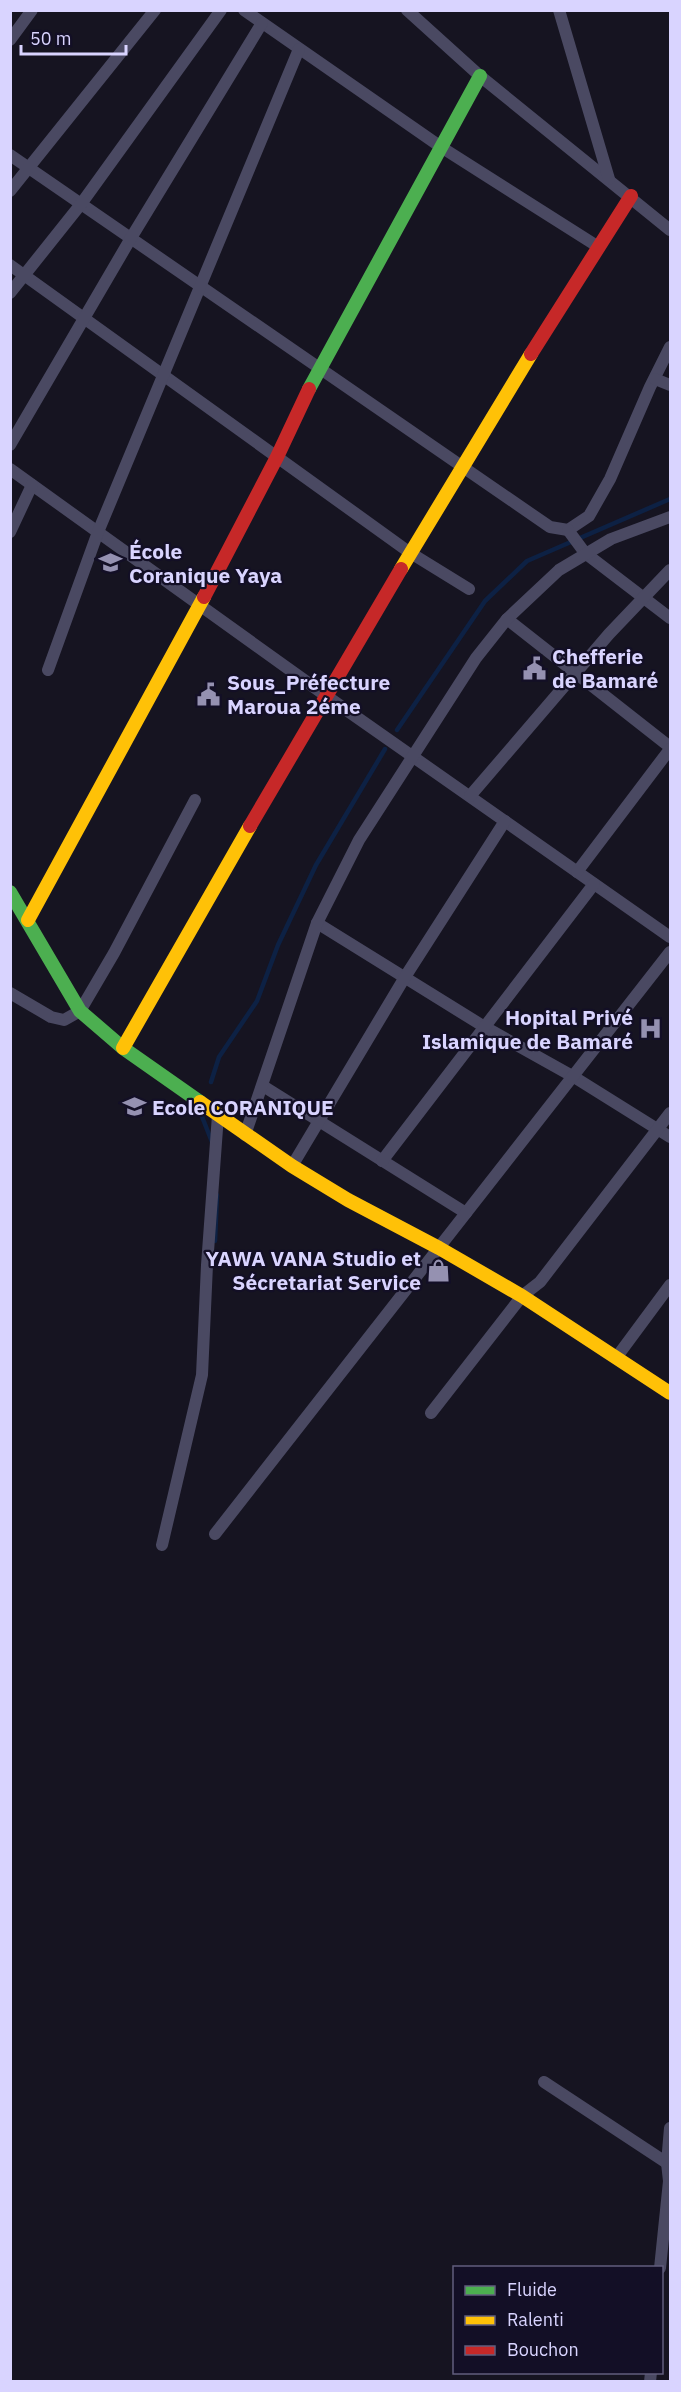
<svg xmlns="http://www.w3.org/2000/svg" width="681" height="2392" viewBox="0 0 681 2392" font-family="'IBM Plex Sans',sans-serif">
<style>
.lines{fill:none;stroke-linecap:round;stroke-linejoin:round}
.stream{stroke:#0d2144;stroke-width:4.5}
.street{stroke:#4a4962;stroke-width:12}
.fast{stroke:#4caf50;stroke-width:14}
.slow{stroke:#ffc107;stroke-width:14}
.jam{stroke:#c62828;stroke-width:14}
.labels{text-anchor:middle;dominant-baseline:central;stroke-width:4.5;stroke-linejoin:round;paint-order:stroke}
.poi-label{font-size:21px;font-weight:bold;fill:#d9d4ff;stroke:#130f26;text-anchor:start}
</style>
<rect width="100%" height="100%" fill="#161421"/>
<g class="lines">
<g class="stream">
<polyline points="397,730 485,601 527,561 670,499"/>
<polyline points="211,1082 219,1057 257,1001 278,945 316,865 385,749"/>
<polyline points="199,1109 212,1142"/>
<polyline points="215,1241 217,1195"/>
</g>
<g class="street">
<polyline points="244,10 441,147 597,246"/>
<polyline points="407,10 480,76 670,230"/>
<polyline points="559,10 609,179"/>
<polyline points="10,40 32,10"/>
<polyline points="10,155 550,527 568,530 589,516 610,479 650,387 670,347"/>
<polyline points="10,191 155,10"/>
<polyline points="10,265 409,552 469,589"/>
<polyline points="10,293 81,204 221,10"/>
<polyline points="655,379 670,385"/>
<polyline points="10,445 131,238 262,23"/>
<polyline points="10,469 325,695 670,937"/>
<polyline points="568,530 585,553 670,618"/>
<polyline points="10,532 32,485"/>
<polyline points="507,619 670,747"/>
<polyline points="48,670 98,532 299,49"/>
<polyline points="470,796 609,634 670,570"/>
<polyline points="577,872 670,749"/>
<polyline points="317,923 483,1026 574,1077 670,1137"/>
<polyline points="10,993 51,1017 64,1020 80,1011 114,953 195,800"/>
<polyline points="263,1086 466,1213"/>
<polyline points="245,1135 317,923 359,840 476,658 507,619 559,570 611,539 670,517"/>
<polyline points="382,1161 594,884"/>
<polyline points="292,1166 405,977 505,821"/>
<polyline points="616,1358 670,1285"/>
<polyline points="431,1413 522,1296 540,1282 670,1113"/>
<polyline points="215,1534 670,952"/>
<polyline points="162,1545 202,1375 207,1265 218,1115"/>
<polyline points="544,2082 670,2165"/>
<polyline points="660,2268 669,2181 667,2163 670,2128"/>
<polyline points="650,2382 651,2372"/>
</g>
<g class="fast">
<polyline points="309,389 480,76"/>
<polyline points="10,892 80,1011 123,1048 200,1102"/>
</g>
<g class="slow">
<polyline points="401,569 531,354"/>
<polyline points="28,920 204,597"/>
<polyline points="123,1048 250,826"/>
<polyline points="200,1102 292,1166 348,1200 439,1248 522,1296 670,1393"/>
</g>
<g class="jam">
<polyline points="531,354 631,196"/>
<polyline points="204,597 277,457 309,389"/>
<polyline points="250,826 401,569"/>
</g>
</g>
<defs>
<symbol id="school-bare" viewBox="-9 -9 18 18"><path d="M0-5L7-2L0 1L-7-2ZM-4 1L0 2.5L4 1V4Q0 6-4 4Z" fill="#9591b1" stroke="#130f26" stroke-width="2.5" paint-order="stroke"/></symbol>
<symbol id="civic-bare" viewBox="-9 -9 18 18"><path d="M-.6-6.5H3V-4.5H.6V-3L4-1V1h2V6H-6V1h2V-1L-.6-3ZM-1.2 2.5V6h2.4V2.5Z" fill="#9591b1" stroke="#130f26" stroke-width="2.5" paint-order="stroke"/></symbol>
<symbol id="hospital-bare" viewBox="-9 -9 18 18"><path d="M-5-5h3v3.5h4V-5h3V5h-3V1.5h-4V5h-3Z" fill="#9591b1" stroke="#130f26" stroke-width="2.5" paint-order="stroke"/></symbol>
<symbol id="shop-bare" viewBox="-9 -9 18 18"><path d="M-5-2.5h2.3a2.7 3.5 0 0 1 5.4 0H5L5.5 6h-11ZM-1.5-2.5h3a1.5 2.3 0 0 0-3 0Z" fill="#9591b1" stroke="#130f26" stroke-width="2.5" paint-order="stroke"/></symbol>
</defs>
<g fill-rule="evenodd">
<use href="#school-bare" x="94" y="546" width="33" height="33"/>
<use href="#civic-bare" x="518" y="652" width="33" height="33"/>
<use href="#civic-bare" x="192" y="678" width="33" height="33"/>
<use href="#hospital-bare" x="634" y="1012" width="33" height="33"/>
<use href="#school-bare" x="118" y="1090" width="33" height="33"/>
<use href="#shop-bare" x="422" y="1254" width="33" height="33"/>
</g>
<g class="labels">
<g class="poi-label">
<text x="129" y="551">École<tspan x="129" dy="24">Coranique Yaya</tspan></text>
<text x="552" y="656">Chefferie<tspan x="552" dy="24">de Bamaré</tspan></text>
<text x="227" y="682">Sous_Préfecture<tspan x="227" dy="24">Maroua 2éme</tspan></text>
<text x="633" y="1017" text-anchor="end">Hopital Privé<tspan x="633" dy="24">Islamique de Bamaré</tspan></text>
<text x="152" y="1107">Ecole CORANIQUE</text>
<text x="421" y="1258" text-anchor="end">YAWA VANA Studio et<tspan x="421" dy="24">Sécretariat Service</tspan></text>
</g>
</g>
<rect width="681" height="2392" fill="none" stroke="#d9d4ff" stroke-width="24"/>
<rect x="453" y="2266" width="210" height="108" fill="#130f26" stroke="#625e7d" stroke-width="1.5"/>
<rect x="465" y="2286" width="30" height="9" fill="#4caf50" stroke="#625e7d" stroke-width="1.5"/>
<text x="507" y="2296" font-size="18" fill="#d9d4ff">Fluide</text>
<rect x="465" y="2316" width="30" height="9" fill="#ffc107" stroke="#625e7d" stroke-width="1.5"/>
<text x="507" y="2326" font-size="18" fill="#d9d4ff">Ralenti</text>
<rect x="465" y="2346" width="30" height="9" fill="#c62828" stroke="#625e7d" stroke-width="1.5"/>
<text x="507" y="2356" font-size="18" fill="#d9d4ff">Bouchon</text>
<path d="M21 45v9h105v-9" fill="none" stroke="#d9d4ff" stroke-width="3"/>
<text x="30" y="45" font-size="18" fill="#d9d4ff" stroke="#130f26" stroke-width="4.5" paint-order="stroke">50 m</text>
</svg>
